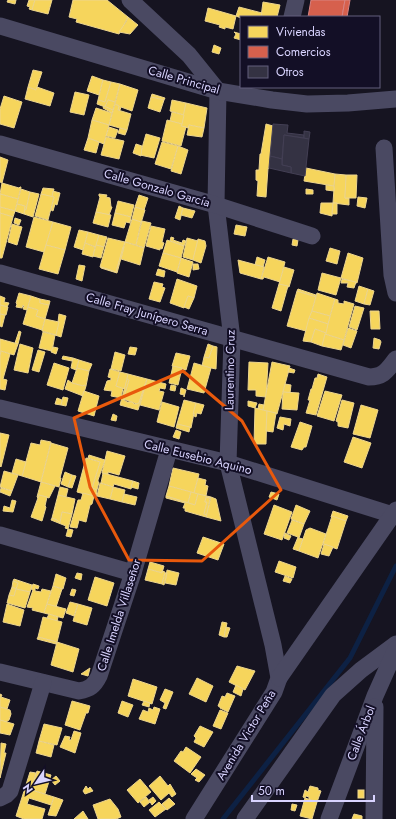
<svg xmlns="http://www.w3.org/2000/svg" width="396" height="819" viewBox="0 0 396 819" font-family="Jost,sans-serif">
<style>
.homes{fill:#f6d55c;stroke:#edd58d}
.shops{fill:#d6604d;stroke:#d78382}
.lines{fill:none;stroke-linecap:round;stroke-linejoin:round}
.stream{stroke:#0d2144;stroke-width:5}
.building{fill:#343243;stroke:#433f54}
.minor{stroke:#4a4962;stroke-width:17}
.marked{fill:none;stroke:#e8590c;stroke-width:3;stroke-linejoin:round}
.labels{text-anchor:middle;dominant-baseline:central;stroke-width:4;stroke-linejoin:round;paint-order:stroke}
.street-label{font-size:12px;fill:#d9d4ff;stroke:#130f26}
</style>
<rect width="100%" height="100%" fill="#161421"/>
<g class="homes">
<polygon points="8,0 16,0 15,4 7,2"/>
<polygon points="29,0 35,0 32,10 29,9 30,7 27,6"/>
<polygon points="35,0 52,0 48,14 32,10"/>
<polygon points="73,0 107,0 128,17 119,34 76,22 77,19 69,17"/>
<polygon points="263,2 280,5 277,17 261,17"/>
<polygon points="239,7 262,13 261,17 241,18 236,16"/>
<polygon points="208,8 236,16 233,29 225,27 225,29 219,27 220,25 205,21"/>
<polygon points="128,17 138,25 130,34 119,32 126,22"/>
<polygon points="234,32 241,34 241,40 234,38 236,34"/>
<polygon points="214,45 221,48 219,54 212,52"/>
<polygon points="33,70 42,72 36,90 28,87"/>
<polygon points="92,76 103,80 99,95 87,91"/>
<polygon points="103,80 111,82 105,102 98,100"/>
<polygon points="111,82 120,84 115,102 108,100 105,107 97,104 98,100 105,102"/>
<polygon points="120,84 138,90 132,111 121,107 120,110 118,110 119,106 115,104"/>
<polygon points="28,87 36,90 37,87 54,93 50,106 25,99"/>
<polygon points="75,92 89,95 84,115 70,112"/>
<polygon points="152,94 165,98 164,100 151,97"/>
<polygon points="4,96 22,102 14,128 0,124 0,109"/>
<polygon points="151,97 164,100 160,112 148,108"/>
<polygon points="108,100 115,102 113,110 105,107"/>
<polygon points="172,100 186,103 184,115 170,111"/>
<polygon points="186,103 207,108 204,128 189,125 188,128 181,126"/>
<polygon points="115,104 119,106 118,110 131,114 127,130 109,125"/>
<polygon points="104,106 113,110 112,113 103,108"/>
<polygon points="96,108 112,113 109,125 92,120"/>
<polygon points="172,112 184,115 182,124 170,121"/>
<polygon points="92,120 109,125 104,144 88,138"/>
<polygon points="167,120 182,124 181,126 186,127 181,146 162,141"/>
<polygon points="266,124 273,126 269,168 268,168 266,197 257,196 258,181 256,180 256,170 259,170 260,154 261,154"/>
<polygon points="189,125 204,128 202,137 187,135"/>
<polygon points="109,127 118,130 115,138 106,136"/>
<polygon points="120,128 127,130 125,135 118,133"/>
<polygon points="146,134 160,138 154,158 140,155"/>
<polygon points="106,137 124,141 119,159 101,155"/>
<polygon points="88,138 99,142 96,153 84,150"/>
<polygon points="162,142 178,146 171,169 155,164"/>
<polygon points="136,144 142,146 141,156 133,153"/>
<polygon points="178,146 188,150 181,174 171,171"/>
<polygon points="0,157 8,160 2,183 0,182"/>
<polygon points="306,168 335,174 334,186 304,181"/>
<polygon points="335,174 346,175 345,198 349,198 349,205 333,203"/>
<polygon points="346,175 357,175 356,198 345,198"/>
<polygon points="2,183 19,188 20,187 21,187 18,199 0,194"/>
<polygon points="326,185 334,186 334,191 326,190"/>
<polygon points="43,188 54,189 52,197 41,194"/>
<polygon points="21,189 30,192 26,210 24,209 25,206 17,204"/>
<polygon points="306,189 313,190 313,194 306,194"/>
<polygon points="53,191 60,193 57,205 55,204 53,211 51,210 54,197 52,197"/>
<polygon points="30,192 39,194 33,217 24,214 24,209 26,210"/>
<polygon points="0,194 18,199 15,211 0,207"/>
<polygon points="41,194 54,197 48,220 35,216"/>
<polygon points="99,194 107,195 106,197 110,198 111,207 112,207 109,215 96,212 100,197 99,196"/>
<polygon points="139,195 148,198 144,210 135,207"/>
<polygon points="358,197 367,198 365,208 357,206"/>
<polygon points="118,201 134,205 131,217 115,213"/>
<polygon points="321,203 333,203 332,216 320,213"/>
<polygon points="333,203 337,203 337,214 332,214"/>
<polygon points="17,204 25,206 24,214 15,211"/>
<polygon points="179,206 183,208 180,220 175,218"/>
<polygon points="0,207 15,211 13,217 0,213"/>
<polygon points="135,207 145,210 141,223 132,219"/>
<polygon points="183,208 195,211 192,218 181,215"/>
<polygon points="96,212 111,215 108,227 93,223"/>
<polygon points="0,213 13,217 2,258 0,258"/>
<polygon points="115,213 131,217 130,223 126,222 124,228 112,225"/>
<polygon points="34,217 53,222 44,252 26,247"/>
<polygon points="15,218 21,220 19,225 14,223"/>
<polygon points="132,219 141,222 136,245 125,242"/>
<polygon points="142,221 151,223 144,248 136,245"/>
<polygon points="53,222 71,227 65,250 46,245"/>
<polygon points="12,224 22,227 17,245 8,242"/>
<polygon points="236,225 247,227 245,236 234,234"/>
<polygon points="151,226 165,229 162,242 164,243 162,249 160,248 160,250 146,246"/>
<polygon points="79,230 88,232 83,250 74,247"/>
<polygon points="88,232 99,235 96,247 85,243"/>
<polygon points="99,235 107,237 104,247 96,245"/>
<polygon points="171,237 174,238 173,240 182,243 183,240 186,241 184,246 170,241"/>
<polygon points="108,238 125,242 116,272 100,267"/>
<polygon points="187,238 198,241 193,260 183,257"/>
<polygon points="198,239 205,241 206,246 201,263 193,260"/>
<polygon points="293,239 298,240 297,246 292,245"/>
<polygon points="167,240 184,246 181,258 163,253"/>
<polygon points="125,242 144,248 140,265 121,259"/>
<polygon points="85,243 95,247 93,257 82,254"/>
<polygon points="46,245 65,250 58,274 39,269"/>
<polygon points="96,245 104,247 101,258 93,256"/>
<polygon points="123,247 124,247 117,273 101,268 101,267 116,272"/>
<polygon points="330,248 340,251 337,264 326,261"/>
<polygon points="163,253 181,258 177,272 159,266"/>
<polygon points="348,253 363,258 357,283 341,278"/>
<polygon points="257,257 265,260 263,267 255,265"/>
<polygon points="268,257 285,262 280,282 264,277 263,279 261,279"/>
<polygon points="181,258 193,262 189,277 177,273"/>
<polygon points="238,260 264,267 261,279 240,273"/>
<polygon points="193,264 198,264 199,269 193,270"/>
<polygon points="79,265 85,266 82,281 76,279"/>
<polygon points="284,267 294,270 289,287 279,284"/>
<polygon points="158,269 165,271 164,277 156,275"/>
<polygon points="322,273 341,278 336,295 318,290"/>
<polygon points="177,279 197,286 194,298 188,296 184,308 170,303"/>
<polygon points="342,279 356,282 354,288 347,287 348,283 341,283"/>
<polygon points="154,282 163,284 162,287 165,288 160,302 149,299"/>
<polygon points="279,284 288,286 281,311 272,308"/>
<polygon points="359,286 368,289 364,304 355,301"/>
<polygon points="298,289 316,295 316,297 297,291"/>
<polygon points="368,289 374,291 370,305 364,304"/>
<polygon points="297,291 316,297 306,331 287,326"/>
<polygon points="19,293 31,296 27,310 23,309 24,306 23,305 22,308 16,307 17,304 16,303"/>
<polygon points="317,293 335,299 330,316 312,311"/>
<polygon points="0,296 5,298 4,302 9,303 7,307 0,305"/>
<polygon points="31,296 40,299 40,303 49,305 45,319 36,316 38,310 28,307"/>
<polygon points="188,296 194,298 189,309 184,307"/>
<polygon points="40,299 50,301 49,305 40,303"/>
<polygon points="335,299 338,300 338,303 344,304 344,301 354,304 344,340 325,334"/>
<polygon points="0,305 8,307 6,315 0,314"/>
<polygon points="355,306 364,308 357,330 349,327"/>
<polygon points="28,307 38,310 36,316 45,319 42,330 23,324"/>
<polygon points="312,311 330,316 328,324 309,318"/>
<polygon points="370,311 379,311 380,329 371,329"/>
<polygon points="0,314 5,315 2,327 0,326"/>
<polygon points="59,314 66,316 61,337 55,335 59,322 58,322"/>
<polygon points="309,318 328,324 326,333 315,329 311,342 303,341"/>
<polygon points="45,319 59,322 56,335 42,331"/>
<polygon points="348,328 357,331 351,348 343,345"/>
<polygon points="315,329 326,333 322,346 311,342"/>
<polygon points="19,331 21,332 18,344 15,343"/>
<polygon points="43,332 55,335 52,351 39,348"/>
<polygon points="325,334 344,340 341,350 322,346"/>
<polygon points="374,338 380,340 381,342 379,349 373,348"/>
<polygon points="0,339 18,344 14,355 1,351 0,356"/>
<polygon points="20,344 33,348 28,373 14,370"/>
<polygon points="208,344 213,346 209,358 204,357"/>
<polygon points="213,346 217,347 216,369 202,366 204,357 209,358"/>
<polygon points="53,347 58,348 56,354 51,352"/>
<polygon points="130,347 137,348 135,355 128,354"/>
<polygon points="38,350 45,352 39,372 32,370"/>
<polygon points="1,351 10,354 3,379 7,380 5,390 0,389 0,356"/>
<polygon points="115,352 125,355 121,371 111,369"/>
<polygon points="176,353 190,356 186,370 172,366"/>
<polygon points="63,356 73,358 72,361 62,359"/>
<polygon points="73,358 79,360 76,370 71,368"/>
<polygon points="79,360 92,364 89,371 77,368"/>
<polygon points="249,362 268,363 266,397 256,396 256,390 248,390"/>
<polygon points="272,362 290,366 277,414 263,410"/>
<polygon points="54,363 69,368 63,390 47,385"/>
<polygon points="194,363 211,368 204,393 187,389"/>
<polygon points="173,366 182,368 178,385 169,383"/>
<polygon points="77,368 89,371 86,386 84,385 83,386 72,383"/>
<polygon points="289,368 295,370 294,373 288,372"/>
<polygon points="110,369 120,372 116,386 123,388 121,398 111,396 112,391 104,390 107,381 111,380 111,378 108,377"/>
<polygon points="120,372 128,374 125,389 116,386"/>
<polygon points="128,374 147,379 139,403 137,404 123,399 129,380 127,379"/>
<polygon points="318,374 327,377 316,415 306,413 310,400 308,400 311,389 312,389 315,378 317,378"/>
<polygon points="127,379 129,380 123,399 127,402 132,402 134,404 137,404 139,403 145,384 146,384 138,410 120,405"/>
<polygon points="147,379 166,384 165,389 160,388 159,391 164,392 159,410 140,405"/>
<polygon points="68,380 72,383 83,386 84,385 86,386 83,396 65,389"/>
<polygon points="285,384 291,385 290,393 283,392"/>
<polygon points="171,385 176,386 175,391 170,390"/>
<polygon points="181,388 186,390 184,397 184,395 180,394"/>
<polygon points="84,391 99,396 94,416 78,411"/>
<polygon points="325,391 342,395 334,421 317,416"/>
<polygon points="283,392 299,393 297,410 282,409"/>
<polygon points="63,397 68,398 66,406 61,405"/>
<polygon points="57,398 62,400 61,405 55,404"/>
<polygon points="184,400 196,403 191,428 177,424"/>
<polygon points="342,400 354,403 348,428 338,426 338,422 336,421"/>
<polygon points="248,401 257,403 255,408 248,406"/>
<polygon points="162,402 179,407 174,427 157,422"/>
<polygon points="196,403 204,405 201,414 197,413 196,417 194,416 195,414 193,414"/>
<polygon points="259,404 264,405 263,410 258,409"/>
<polygon points="361,405 378,410 370,438 353,434"/>
<polygon points="255,408 267,411 266,444 254,444"/>
<polygon points="267,411 276,413 273,432 266,431"/>
<polygon points="113,414 117,416 116,421 111,420"/>
<polygon points="280,417 291,419 290,426 284,424 283,430 277,428"/>
<polygon points="300,422 312,426 306,447 304,447 302,450 291,447"/>
<polygon points="177,424 190,427 189,432 176,428"/>
<polygon points="176,430 181,432 179,439 173,437"/>
<polygon points="0,433 9,435 1,467 0,466"/>
<polygon points="353,437 371,443 362,468 344,462"/>
<polygon points="41,440 51,442 41,482 22,476 31,443 40,445"/>
<polygon points="51,443 68,448 60,478 61,478 59,487 41,482"/>
<polygon points="107,451 125,456 119,475 108,472 108,475 102,473"/>
<polygon points="89,455 105,460 98,480 98,482 99,482 97,490 92,488 100,462 88,458"/>
<polygon points="86,458 100,462 92,488 97,490 96,497 77,492"/>
<polygon points="16,459 26,462 22,476 12,473"/>
<polygon points="173,468 199,474 194,493 169,486"/>
<polygon points="4,471 18,475 12,491 0,487"/>
<polygon points="65,472 72,475 68,487 61,484"/>
<polygon points="103,473 133,481 131,489 114,484 113,487 125,490 122,502 110,499 113,487 101,483"/>
<polygon points="72,475 76,476 72,488 68,487"/>
<polygon points="198,478 206,480 205,485 208,486 206,496 194,493"/>
<polygon points="133,481 139,483 138,489 131,487"/>
<polygon points="41,482 55,486 49,498 39,495 38,498 37,497"/>
<polygon points="100,483 113,487 110,499 97,496"/>
<polygon points="169,486 191,492 188,503 166,496"/>
<polygon points="60,487 68,489 66,497 58,495"/>
<polygon points="1,488 12,491 10,496 0,492"/>
<polygon points="191,492 198,494 195,505 188,503"/>
<polygon points="271,492 279,494 277,500 269,497"/>
<polygon points="83,493 94,496 92,504 90,505 86,522 79,520 77,528 70,527 78,500 81,500"/>
<polygon points="124,494 137,497 135,505 122,502"/>
<polygon points="198,494 211,497 210,498 206,497 205,502 207,502 204,514 207,515 206,517 185,511 185,508 183,508 185,503 166,498 166,496 195,505"/>
<polygon points="39,495 47,497 45,506 46,507 42,521 31,517"/>
<polygon points="58,495 75,499 72,514 62,512 60,523 57,520 52,518"/>
<polygon points="206,497 210,498 207,515 204,514 207,502 205,502"/>
<polygon points="211,497 216,499 221,521 206,517"/>
<polygon points="12,500 16,501 13,512 3,511 4,506 10,508"/>
<polygon points="274,505 292,512 282,540 264,534"/>
<polygon points="296,505 310,511 304,524 291,519"/>
<polygon points="333,511 348,516 346,521 331,517"/>
<polygon points="62,512 72,514 68,529 65,528 66,526 51,520 52,518 57,520 60,523"/>
<polygon points="332,516 346,521 337,549 323,544"/>
<polygon points="292,520 304,524 299,538 303,539 299,551 293,549 298,537 287,533"/>
<polygon points="310,528 326,534 318,558 299,551 306,530"/>
<polygon points="68,529 73,530 71,537 66,536"/>
<polygon points="285,533 291,536 289,540 284,538"/>
<polygon points="203,537 224,544 218,560 197,553"/>
<polygon points="324,544 333,547 329,556 321,554"/>
<polygon points="279,561 296,567 293,578 275,572"/>
<polygon points="150,562 164,566 162,573 148,569"/>
<polygon points="148,569 162,573 162,571 165,572 162,584 145,580"/>
<polygon points="167,570 179,573 176,585 165,583"/>
<polygon points="77,573 82,574 81,580 75,578"/>
<polygon points="165,573 167,573 164,585 162,584"/>
<polygon points="56,574 66,578 63,589 53,586"/>
<polygon points="285,576 292,579 290,583 283,581"/>
<polygon points="95,577 114,583 107,606 88,600"/>
<polygon points="14,579 32,585 30,592 16,589 18,583 13,581"/>
<polygon points="13,581 18,583 16,589 12,587"/>
<polygon points="33,584 39,586 38,589 35,588 35,591 41,592 42,589 51,591 44,613 32,610 33,608 27,607 33,590 31,589"/>
<polygon points="53,586 62,589 56,607 47,604"/>
<polygon points="12,587 16,589 14,596 9,595"/>
<polygon points="16,589 30,592 25,608 7,603 9,595 14,596"/>
<polygon points="72,589 76,590 74,596 70,595"/>
<polygon points="70,602 78,604 74,616 66,613"/>
<polygon points="7,604 24,610 20,626 3,622"/>
<polygon points="47,604 66,609 63,618 44,613"/>
<polygon points="78,604 92,608 87,625 73,621"/>
<polygon points="49,614 58,617 57,621 47,618"/>
<polygon points="43,617 62,622 57,642 38,637"/>
<polygon points="222,622 227,623 224,637 219,635"/>
<polygon points="226,627 230,628 227,637 224,637"/>
<polygon points="38,637 57,642 56,644 37,639"/>
<polygon points="57,642 79,649 73,672 51,665"/>
<polygon points="237,666 255,671 245,690 229,682"/>
<polygon points="90,668 88,676 81,674"/>
<polygon points="197,678 213,686 206,702 189,694"/>
<polygon points="133,679 157,687 152,704 128,696"/>
<polygon points="236,685 243,689 241,696 233,692"/>
<polygon points="165,689 173,692 166,709 163,708 165,703 160,700"/>
<polygon points="227,693 235,696 228,712 220,708 220,707 218,706 222,696 225,697"/>
<polygon points="0,694 2,695 1,697 10,700 7,709 0,707"/>
<polygon points="72,701 90,706 88,713 86,713 80,730 65,725"/>
<polygon points="122,701 133,705 128,717 118,713"/>
<polygon points="144,701 150,703 149,707 142,705"/>
<polygon points="0,707 10,710 11,714 9,720 6,722 0,720"/>
<polygon points="154,707 160,709 155,724 139,719 143,710 148,712 149,708 153,710"/>
<polygon points="220,710 228,713 221,729 213,726"/>
<polygon points="0,720 14,724 10,735 0,733"/>
<polygon points="44,724 62,728 57,745 39,741"/>
<polygon points="200,726 213,732 204,747 194,742 196,738 194,736"/>
<polygon points="74,731 81,733 75,753 60,747 65,736 70,737 69,740 71,740"/>
<polygon points="39,741 54,745 51,757 36,753"/>
<polygon points="1,743 6,744 4,753 6,753 0,778"/>
<polygon points="186,747 201,757 190,773 174,761 181,751 183,752"/>
<polygon points="196,769 205,775 199,782 195,780 197,778 191,774"/>
<polygon points="37,771 51,775 45,794 31,790"/>
<polygon points="30,772 36,773 31,790 25,788"/>
<polygon points="56,776 60,781 55,785 51,780"/>
<polygon points="160,776 168,786 170,784 176,794 172,797 169,793 161,800 149,786"/>
<polygon points="140,779 151,792 138,803 127,790"/>
<polygon points="86,786 88,789 90,787 93,791 85,794 83,791"/>
<polygon points="310,786 318,788 318,790 321,791 317,802 309,799 309,797 306,796 305,798 303,797 305,790 308,792"/>
<polygon points="25,788 54,797 51,805 29,798 27,804 45,809 42,819 24,819 16,816"/>
<rect x="358" y="790" width="6" height="8"/>
<polygon points="54,797 63,800 56,816 48,815"/>
<polygon points="146,797 150,802 144,807 140,802"/>
<polygon points="153,797 156,801 152,805 149,800"/>
<polygon points="169,798 175,804 167,810 162,804"/>
<polygon points="305,798 317,802 312,819 300,816"/>
<polygon points="110,799 118,809 121,817 116,819 98,819 93,805"/>
<polygon points="159,802 166,809 155,817 149,810"/>
<polygon points="292,804 297,805 295,811 291,810"/>
<polygon points="83,811 88,819 74,819"/>
<polygon points="354,814 362,816 362,819 352,819"/>
</g>
<g class="shops">
<polygon points="311,0 345,0 342,17 308,17"/>
<polygon points="345,0 350,0 347,17 342,17"/>
</g>
<g class="lines">
<polyline class="stream" points="223,819 350,658 396,566"/>
</g>
<g class="building">
<polygon points="273,124 288,125 287,133 304,135 304,138 284,135 282,159 270,156"/>
<polygon points="304,131 310,132 309,139 304,138"/>
<polygon points="284,135 309,139 305,176 291,173 291,167 282,165"/>
<polygon points="270,156 282,159 282,165 291,167 291,173 269,168"/>
</g>
<g class="lines">
<g class="minor">
<polyline points="130,0 189,55 218,91 216,205 232,339 228,463 273,645 279,678 274,692 194,819"/>
<polyline points="292,17 296,0"/>
<polyline points="0,26 218,91 272,100 307,104 348,103 396,99"/>
<polyline points="0,144 216,205 312,236"/>
<polyline points="384,148 392,275 396,293"/>
<path d="M0,273L369,377C384,377 387,370 396,359"/>
<polyline points="0,408 228,463 393,515"/>
<polyline points="0,535 133,573"/>
<path d="M0,672L79,691C90,689 94,686 99,676L133,573L169,450"/>
<polyline points="279,678 396,510"/>
<polyline points="0,798 6,795 10,791 43,683"/>
<polyline points="245,819 333,695 361,670 396,644"/>
<polyline points="329,819 375,696 396,649"/>
<polyline points="374,819 375,707"/>
</g>
</g>
<path class="marked" d="M183,371L242,421L281,490L202,561L129,560L90,487L74,418Z"/>
<g class="labels">
<g class="street-label">
<text transform="translate(184 80) rotate(16)">Calle Principal</text>
<text transform="translate(157 188) rotate(16)">Calle Gonzalo García</text>
<text transform="translate(147 314) rotate(16)">Calle Fray Junípero Serra</text>
<text transform="translate(230 370) rotate(-89)">Laurentino Cruz</text>
<text transform="translate(198 457) rotate(14)">Calle Eusebio Aquino</text>
<text transform="translate(119 615) rotate(-72)">Calle Imelda Villaseñor</text>
<text transform="translate(361 733) rotate(-69)">Calle Árbol</text>
<text transform="translate(246 735) rotate(-59)">Avenida Victor Peña</text>
</g>
</g>
<rect x="240" y="16" width="140" height="72" fill="#130f26" stroke="#625e7d"/>
<rect x="248" y="26" width="20" height="12" fill="#f6d55c" stroke="#625e7d"/>
<text x="276" y="36" font-size="12" fill="#d9d4ff">Viviendas</text>
<rect x="248" y="46" width="20" height="12" fill="#d6604d" stroke="#625e7d"/>
<text x="276" y="56" font-size="12" fill="#d9d4ff">Comercios</text>
<rect x="248" y="66" width="20" height="12" fill="#343243" stroke="#625e7d"/>
<text x="276" y="76" font-size="12" fill="#d9d4ff">Otros</text>
<g transform="translate(36 783) rotate(235)" stroke="#130f26" stroke-width="3" paint-order="stroke">
<path d="M0-3L7 15L0 10L-7 15Z" fill="#d9d4ff"/>
<text y="-6" font-size="11" font-weight="bold" text-anchor="middle" fill="#d9d4ff">N</text>
</g>
<path d="M252 795v6h122v-6" fill="none" stroke="#d9d4ff" stroke-width="2"/>
<text x="258" y="795" font-size="12" fill="#d9d4ff" stroke="#130f26" stroke-width="3" paint-order="stroke">50 m</text>
</svg>
